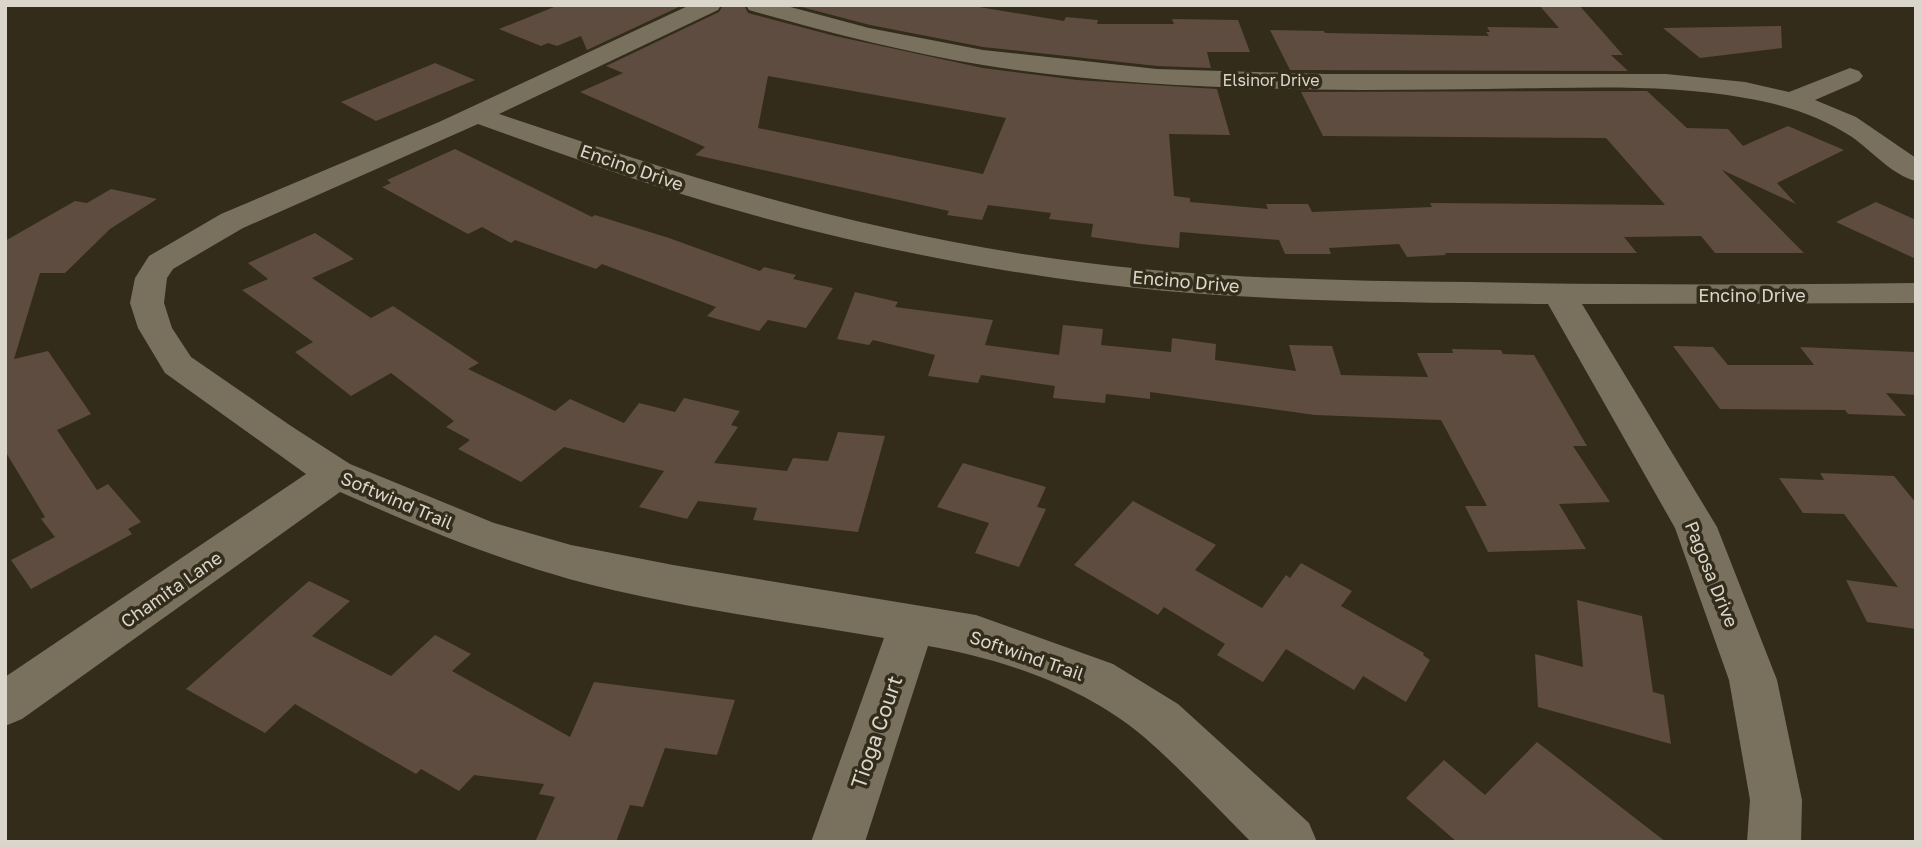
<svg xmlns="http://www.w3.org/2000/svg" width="1921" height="847" viewBox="0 0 1921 847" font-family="'Golos Text',sans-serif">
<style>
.building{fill:#5d4c3f;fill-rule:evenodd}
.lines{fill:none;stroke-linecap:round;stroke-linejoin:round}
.minor{fill:#79715d;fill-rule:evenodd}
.labels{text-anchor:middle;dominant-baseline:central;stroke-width:7;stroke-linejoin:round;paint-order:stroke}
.far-street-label{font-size:16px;fill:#dbd6cc;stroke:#332c1b}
.street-label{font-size:18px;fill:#dbd6cc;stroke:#332c1b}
.near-street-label{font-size:21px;fill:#dbd6cc;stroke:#332c1b}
</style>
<rect width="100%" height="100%" fill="#332c1b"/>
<g class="building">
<polygon points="559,5 683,5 587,50 581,36 557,46 548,43 541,46 499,29"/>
<path d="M723,5H744L748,13L835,36L983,68L1077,80L1217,89L1230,135L1169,134L1174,196L1190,198V202L1268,209L1266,204H1308L1312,212L1432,207L1430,203L1665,205L1606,138L1323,136L1301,92L1647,91L1687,128L1728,129L1743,146L1788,126L1844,150L1777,183L1796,204L1722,170L1804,253H1715L1701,236L1624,237L1637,253H1445L1446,255L1407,257L1399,244L1329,248L1331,254H1285L1279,240L1180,232L1179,248L1141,244L1091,237L1093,224L1049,219L1051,213L988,205L982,220L947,215L949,211L695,155L705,147L580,92L623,73L606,66L719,12ZM768,76L1006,118L983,174L758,128Z"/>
<polygon points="794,5 967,5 1064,21 1066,17 1098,20 1097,24 1174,24 1172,19 1238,20 1250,52 1207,52 1211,68 1157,66 983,47 870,25"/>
<polygon points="1539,5 1579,5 1623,55 1611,55 1628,71 1290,70 1270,30 1324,31 1325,33 1489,36 1486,32 1490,32 1487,27 1559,28"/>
<polygon points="1781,26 1782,48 1700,58 1663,28"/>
<polygon points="435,63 475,80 376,121 341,102"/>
<polygon points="455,149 592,217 595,215 669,238 760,271 764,267 796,275 793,279 833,288 806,328 768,320 759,331 707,316 716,307 602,264 596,269 515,240 511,243 482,227 468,234 382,187 391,183 387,180"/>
<polygon points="111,189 157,199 110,229 65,273 40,273 14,359 48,351 91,414 57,430 97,490 108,484 141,522 128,529 132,534 31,589 11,560 55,537 41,519 45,517 5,451 5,241 75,201 87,203"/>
<polygon points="1876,202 1916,220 1916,259 1836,222"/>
<polygon points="315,233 354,259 312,278 371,318 393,306 479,363 468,369 555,411 570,399 624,423 639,403 675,412 684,398 740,411 731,425 738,427 714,463 787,471 793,458 828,461 838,432 885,436 858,532 753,520 757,508 698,501 687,519 639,507 664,471 564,447 521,482 458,449 470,440 446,427 454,421 391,373 351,396 295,352 313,342 242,290 268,279 248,263"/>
<polygon points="855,292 898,302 895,307 993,320 985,345 1059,355 1063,325 1103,329 1101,345 1171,352 1172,338 1216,344 1215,360 1296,371 1289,345 1332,346 1341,375 1428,377 1417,353 1453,353 1452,349 1501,350 1503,354 1534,355 1587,446 1573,446 1610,502 1559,504 1586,549 1488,552 1465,506 1487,506 1441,420 1315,415 1150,392 1150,399 1106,394 1105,403 1053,398 1055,386 981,375 978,383 928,376 935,355 873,340 869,345 837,339"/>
<polygon points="1673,346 1713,347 1728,365 1814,365 1800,347 1916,352 1916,395 1886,393 1906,416 1848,414 1845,410 1720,409"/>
<polygon points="963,463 1046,487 1037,507 1046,509 1019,567 975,553 989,523 937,507"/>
<polygon points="1820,473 1894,476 1916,503 1916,629 1867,622 1846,580 1898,587 1844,514 1803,513 1779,478 1824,480"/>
<polygon points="1133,501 1216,545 1195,570 1262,608 1286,575 1290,578 1301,563 1352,591 1341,606 1424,653 1423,655 1430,660 1406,702 1363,676 1354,690 1286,649 1263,682 1217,655 1225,644 1164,607 1158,615 1074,565"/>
<polygon points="309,581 350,601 312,636 391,676 435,635 471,654 452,671 570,737 594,682 735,700 717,755 665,748 643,807 630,805 616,842 535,842 555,797 539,794 544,784 474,775 459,791 421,769 416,774 295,704 265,733 186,689"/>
<polygon points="1577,600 1642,616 1653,692 1664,695 1671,744 1538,707 1535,654 1583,667"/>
<polygon points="1537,742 1666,842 1457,842 1406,798 1444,760 1485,795"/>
</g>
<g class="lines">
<g class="minor">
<path d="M690,5H721L718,10L499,114C686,177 861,232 1057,259C1193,278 1331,281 1468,282C1617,285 1767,285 1916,283V303L1582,304L1717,527L1777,680L1802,800L1801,842H1747L1750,800L1729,680L1675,528L1548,304C1384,302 1218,302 1055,278C923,259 792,229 665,189C602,169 540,146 478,124L243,228L173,269L167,278L164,303L172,328L191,357L291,426L350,464L494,523L571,545L673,565L976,615L1113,664L1178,704L1309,823L1317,842H1251C1216,807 1181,769 1144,737C1085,687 1003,659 928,646L865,842H811L884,638C780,620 672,607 569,579C488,556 417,526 340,492L22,719L5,726V677L306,474L165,373L138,328L130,303L135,278L149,256L221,214L439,122Z"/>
<path d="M746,5H783L869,28L983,50L1157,69L1325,74H1666L1745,82L1789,92L1850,68L1859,71L1863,76L1859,81L1815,100L1856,117L1916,158V181C1892,175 1872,151 1852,137C1820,116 1783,104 1745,98C1680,86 1613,87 1547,88C1485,89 1423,90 1361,90C1235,89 1108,85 983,65C904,52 826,32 749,10Z"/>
</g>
</g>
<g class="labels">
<g class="far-street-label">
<text x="1271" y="80">Elsinor Drive</text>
</g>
<g class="street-label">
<text transform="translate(632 167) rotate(19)">Encino Drive</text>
<text transform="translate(1186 281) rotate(5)">Encino Drive</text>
<text x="1752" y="295">Encino Drive</text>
<text transform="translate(397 500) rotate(23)">Softwind Trail</text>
<text transform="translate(1712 574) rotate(68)">Pagosa Drive</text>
<text transform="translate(171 589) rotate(-35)">Chamita Lane</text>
<text transform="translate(1027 655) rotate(19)">Softwind Trail</text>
</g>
<g class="near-street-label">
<text transform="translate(876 732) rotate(-71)">Tioga Court</text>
</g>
</g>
<rect width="1921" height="847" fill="none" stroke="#dbd6cc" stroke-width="14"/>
</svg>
